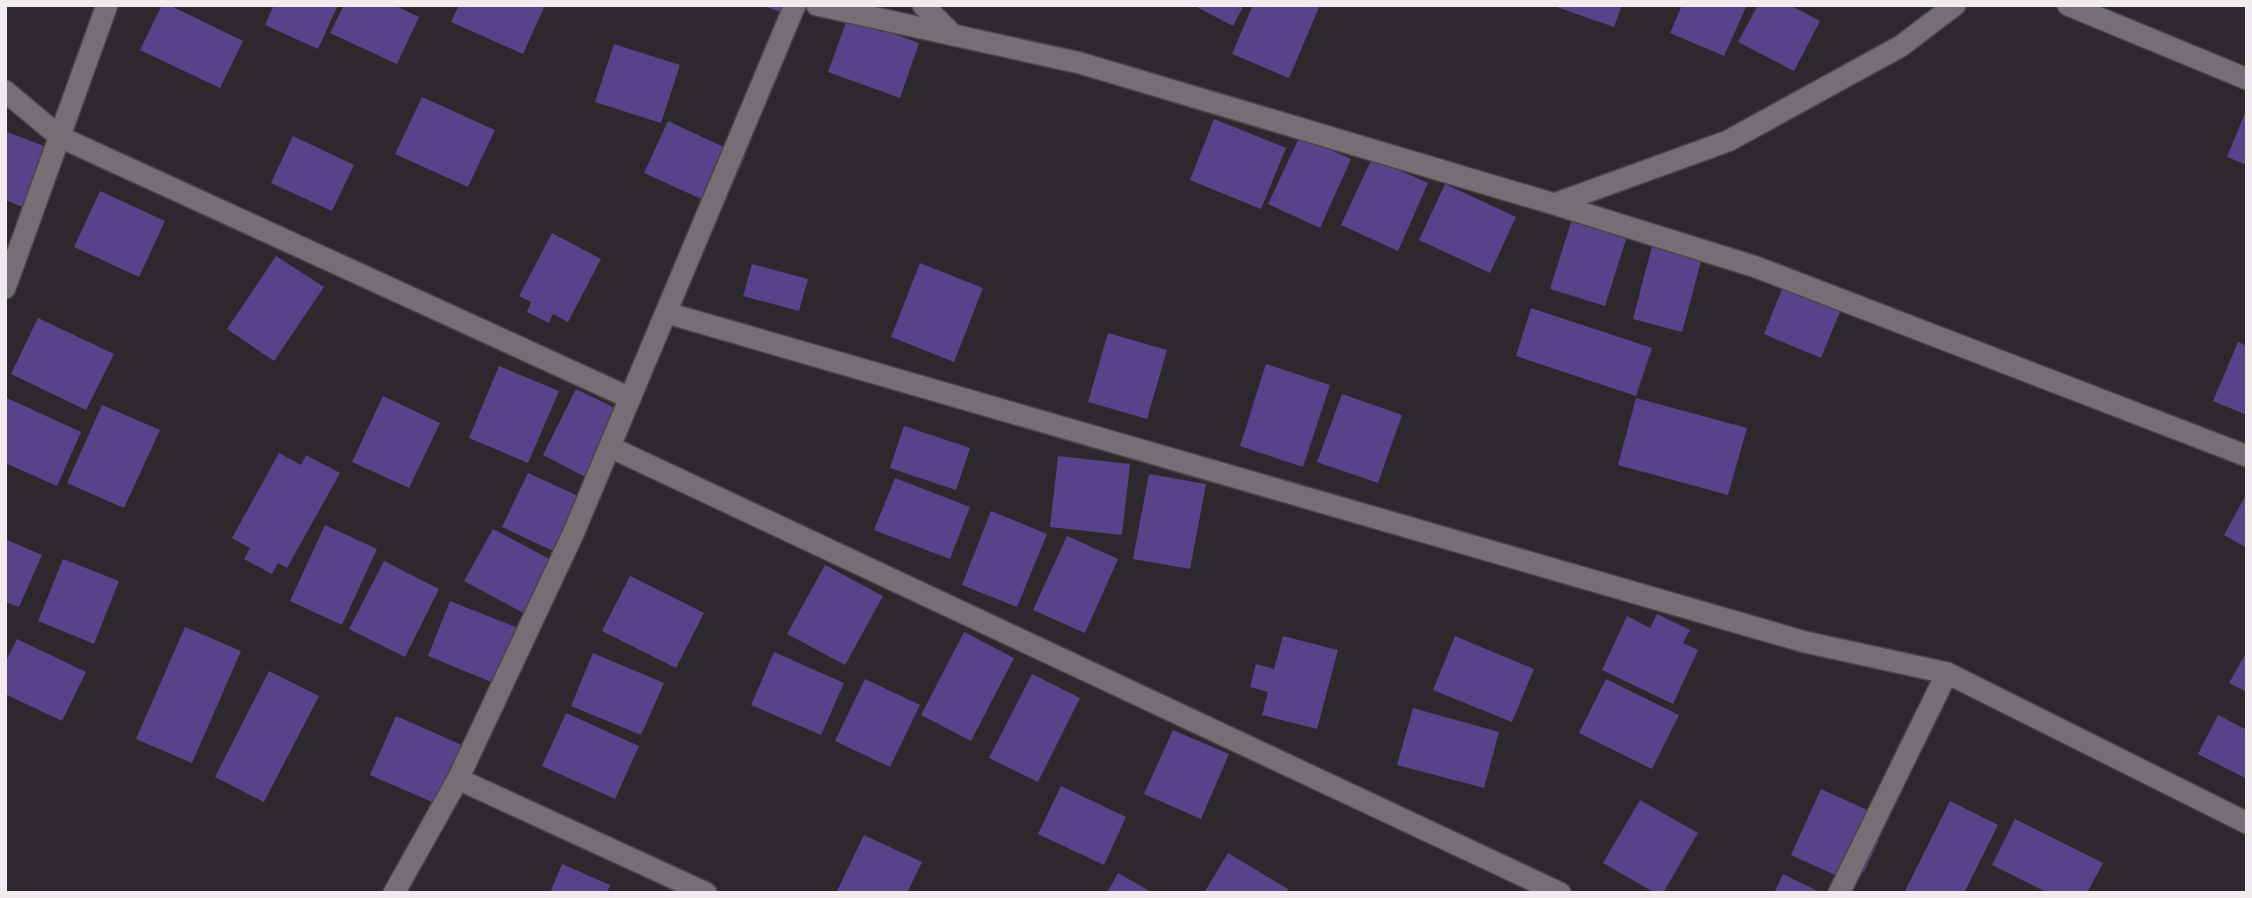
<svg xmlns="http://www.w3.org/2000/svg" width="2252" height="898" viewBox="0 0 2252 898" font-family="Mulish,sans-serif">
<style>
.building{fill:#58428a}
.lines{fill:none;stroke-linecap:round;stroke-linejoin:round}
.street-casing{stroke:#494549;stroke-width:24}
.street{stroke:#756e75;stroke-width:21}
</style>
<rect width="100%" height="100%" fill="#2d282d"/>
<g class="building">
<polygon points="162,5 169,5 243,41 220,88 140,50"/>
<polygon points="274,5 338,5 318,49 265,25"/>
<polygon points="344,5 394,5 419,17 397,64 330,33"/>
<polygon points="459,5 545,5 523,54 451,22"/>
<polygon points="762,5 788,5 785,14"/>
<polygon points="1193,5 1244,5 1233,26"/>
<polygon points="1253,5 1320,5 1289,78 1232,54"/>
<polygon points="1551,5 1622,5 1614,27"/>
<polygon points="1682,5 1747,5 1724,56 1670,33"/>
<polygon points="1758,5 1790,5 1820,21 1794,71 1738,42"/>
<polygon points="848,17 919,43 900,98 828,72"/>
<polygon points="614,44 680,65 661,123 595,102"/>
<polygon points="422,97 495,130 468,187 395,154"/>
<polygon points="2247,108 2247,165 2227,157"/>
<polygon points="1214,119 1286,148 1261,209 1190,180"/>
<polygon points="668,121 745,157 721,208 644,173"/>
<polygon points="5,131 49,148 25,208 5,200"/>
<polygon points="293,136 354,165 332,211 271,183"/>
<polygon points="1300,136 1351,159 1320,228 1268,204"/>
<polygon points="1372,158 1428,183 1398,251 1341,225"/>
<polygon points="1445,184 1516,217 1490,273 1419,240"/>
<polygon points="100,191 165,221 139,277 74,247"/>
<polygon points="1572,219 1627,236 1605,306 1550,289"/>
<polygon points="552,233 601,259 568,322 553,314 549,323 527,312 531,302 519,296"/>
<polygon points="1652,246 1702,258 1682,332 1633,319"/>
<polygon points="276,256 324,287 274,361 227,329"/>
<polygon points="920,263 983,288 954,362 891,337"/>
<polygon points="752,264 808,279 799,311 743,296"/>
<polygon points="1786,279 1844,302 1821,358 1764,334"/>
<polygon points="1531,308 1652,348 1636,396 1516,356"/>
<polygon points="38,318 114,354 86,410 11,374"/>
<polygon points="1108,333 1167,350 1147,419 1088,402"/>
<polygon points="2238,342 2247,346 2247,415 2213,401"/>
<polygon points="1266,364 1330,385 1303,467 1240,446"/>
<polygon points="499,366 559,391 528,463 469,438"/>
<polygon points="576,389 627,414 593,481 543,455"/>
<polygon points="1342,394 1402,415 1378,483 1317,462"/>
<polygon points="383,396 440,423 409,488 352,462"/>
<polygon points="7,398 81,432 57,486 5,463 5,402"/>
<polygon points="1636,398 1747,428 1728,495 1618,465"/>
<polygon points="102,405 160,430 124,508 67,483"/>
<polygon points="904,426 970,448 956,490 890,468"/>
<polygon points="279,453 301,465 306,455 340,473 287,568 278,563 272,574 244,559 250,548 232,538"/>
<polygon points="1058,456 1130,464 1122,535 1050,527"/>
<polygon points="528,473 598,505 572,560 502,527"/>
<polygon points="1149,474 1206,484 1190,569 1133,559"/>
<polygon points="895,478 970,507 950,559 874,530"/>
<polygon points="2247,493 2247,548 2224,535"/>
<polygon points="991,511 1047,534 1017,607 962,585"/>
<polygon points="325,525 377,549 342,625 290,601"/>
<polygon points="493,529 557,563 529,616 464,581"/>
<polygon points="1067,536 1118,559 1085,633 1033,610"/>
<polygon points="5,539 42,555 19,607 5,602"/>
<polygon points="63,559 119,581 94,644 38,621"/>
<polygon points="384,561 439,589 405,657 349,629"/>
<polygon points="825,565 883,596 845,665 787,634"/>
<polygon points="630,576 704,613 676,668 602,631"/>
<polygon points="450,601 523,630 501,686 428,656"/>
<polygon points="1657,614 1690,630 1683,643 1698,650 1673,704 1602,670 1627,616 1650,628"/>
<polygon points="185,627 241,651 192,763 136,739"/>
<polygon points="964,632 1014,658 971,741 921,715"/>
<polygon points="1283,636 1338,650 1317,729 1262,715 1268,692 1250,687 1256,664 1274,669"/>
<polygon points="1455,636 1534,669 1512,722 1433,690"/>
<polygon points="17,639 86,672 62,721 5,694 5,663"/>
<polygon points="2247,651 2247,692 2229,683"/>
<polygon points="774,652 844,683 821,735 751,705"/>
<polygon points="593,653 664,683 641,735 571,706"/>
<polygon points="269,671 319,696 264,802 215,777"/>
<polygon points="1032,674 1080,698 1038,782 989,758"/>
<polygon points="865,679 920,705 890,767 835,741"/>
<polygon points="1606,679 1679,715 1652,769 1579,733"/>
<polygon points="1413,708 1499,732 1484,788 1397,765"/>
<polygon points="566,713 639,746 615,799 542,766"/>
<polygon points="2218,715 2247,730 2247,779 2198,754"/>
<polygon points="396,716 464,746 439,805 370,775"/>
<polygon points="1173,730 1229,754 1201,819 1144,794"/>
<polygon points="1061,786 1126,817 1104,865 1038,834"/>
<polygon points="1821,789 1878,815 1869,835 1879,840 1864,872 1854,868 1848,881 1791,855"/>
<polygon points="1640,800 1698,833 1663,893 1655,893 1603,863"/>
<polygon points="1950,801 1998,825 1964,893 1904,893"/>
<polygon points="2015,819 2103,863 2087,893 2048,893 1992,865"/>
<polygon points="864,835 922,862 907,893 836,893"/>
<polygon points="1228,853 1288,889 1286,893 1204,893"/>
<polygon points="562,864 610,885 607,893 550,893"/>
<polygon points="1118,873 1153,893 1107,893"/>
<polygon points="1783,874 1822,893 1774,893"/>
</g>
<g class="lines">
<defs>
<g id="street">
<polyline points="817,5 1080,63 1554,204 1756,267 2247,456"/>
<polyline points="923,5 953,35"/>
<polyline points="2068,5 2247,79"/>
<polyline points="5,91 60,137 630,398"/>
<polyline points="1554,204 1728,141 1901,46 1955,5"/>
<polyline points="5,288 107,5"/>
<polyline points="667,313 1805,642 1947,673 2247,823"/>
<polyline points="610,447 1560,893"/>
<polyline points="458,779 706,893"/>
<polyline points="394,893 458,779 573,534 795,5"/>
<polyline points="1839,893 1947,673"/>
</g>
</defs>
<use href="#street" class="street-casing"/>
<use href="#street" class="street"/>
</g>
<rect width="2252" height="898" fill="none" stroke="#efebef" stroke-width="14"/>
</svg>
